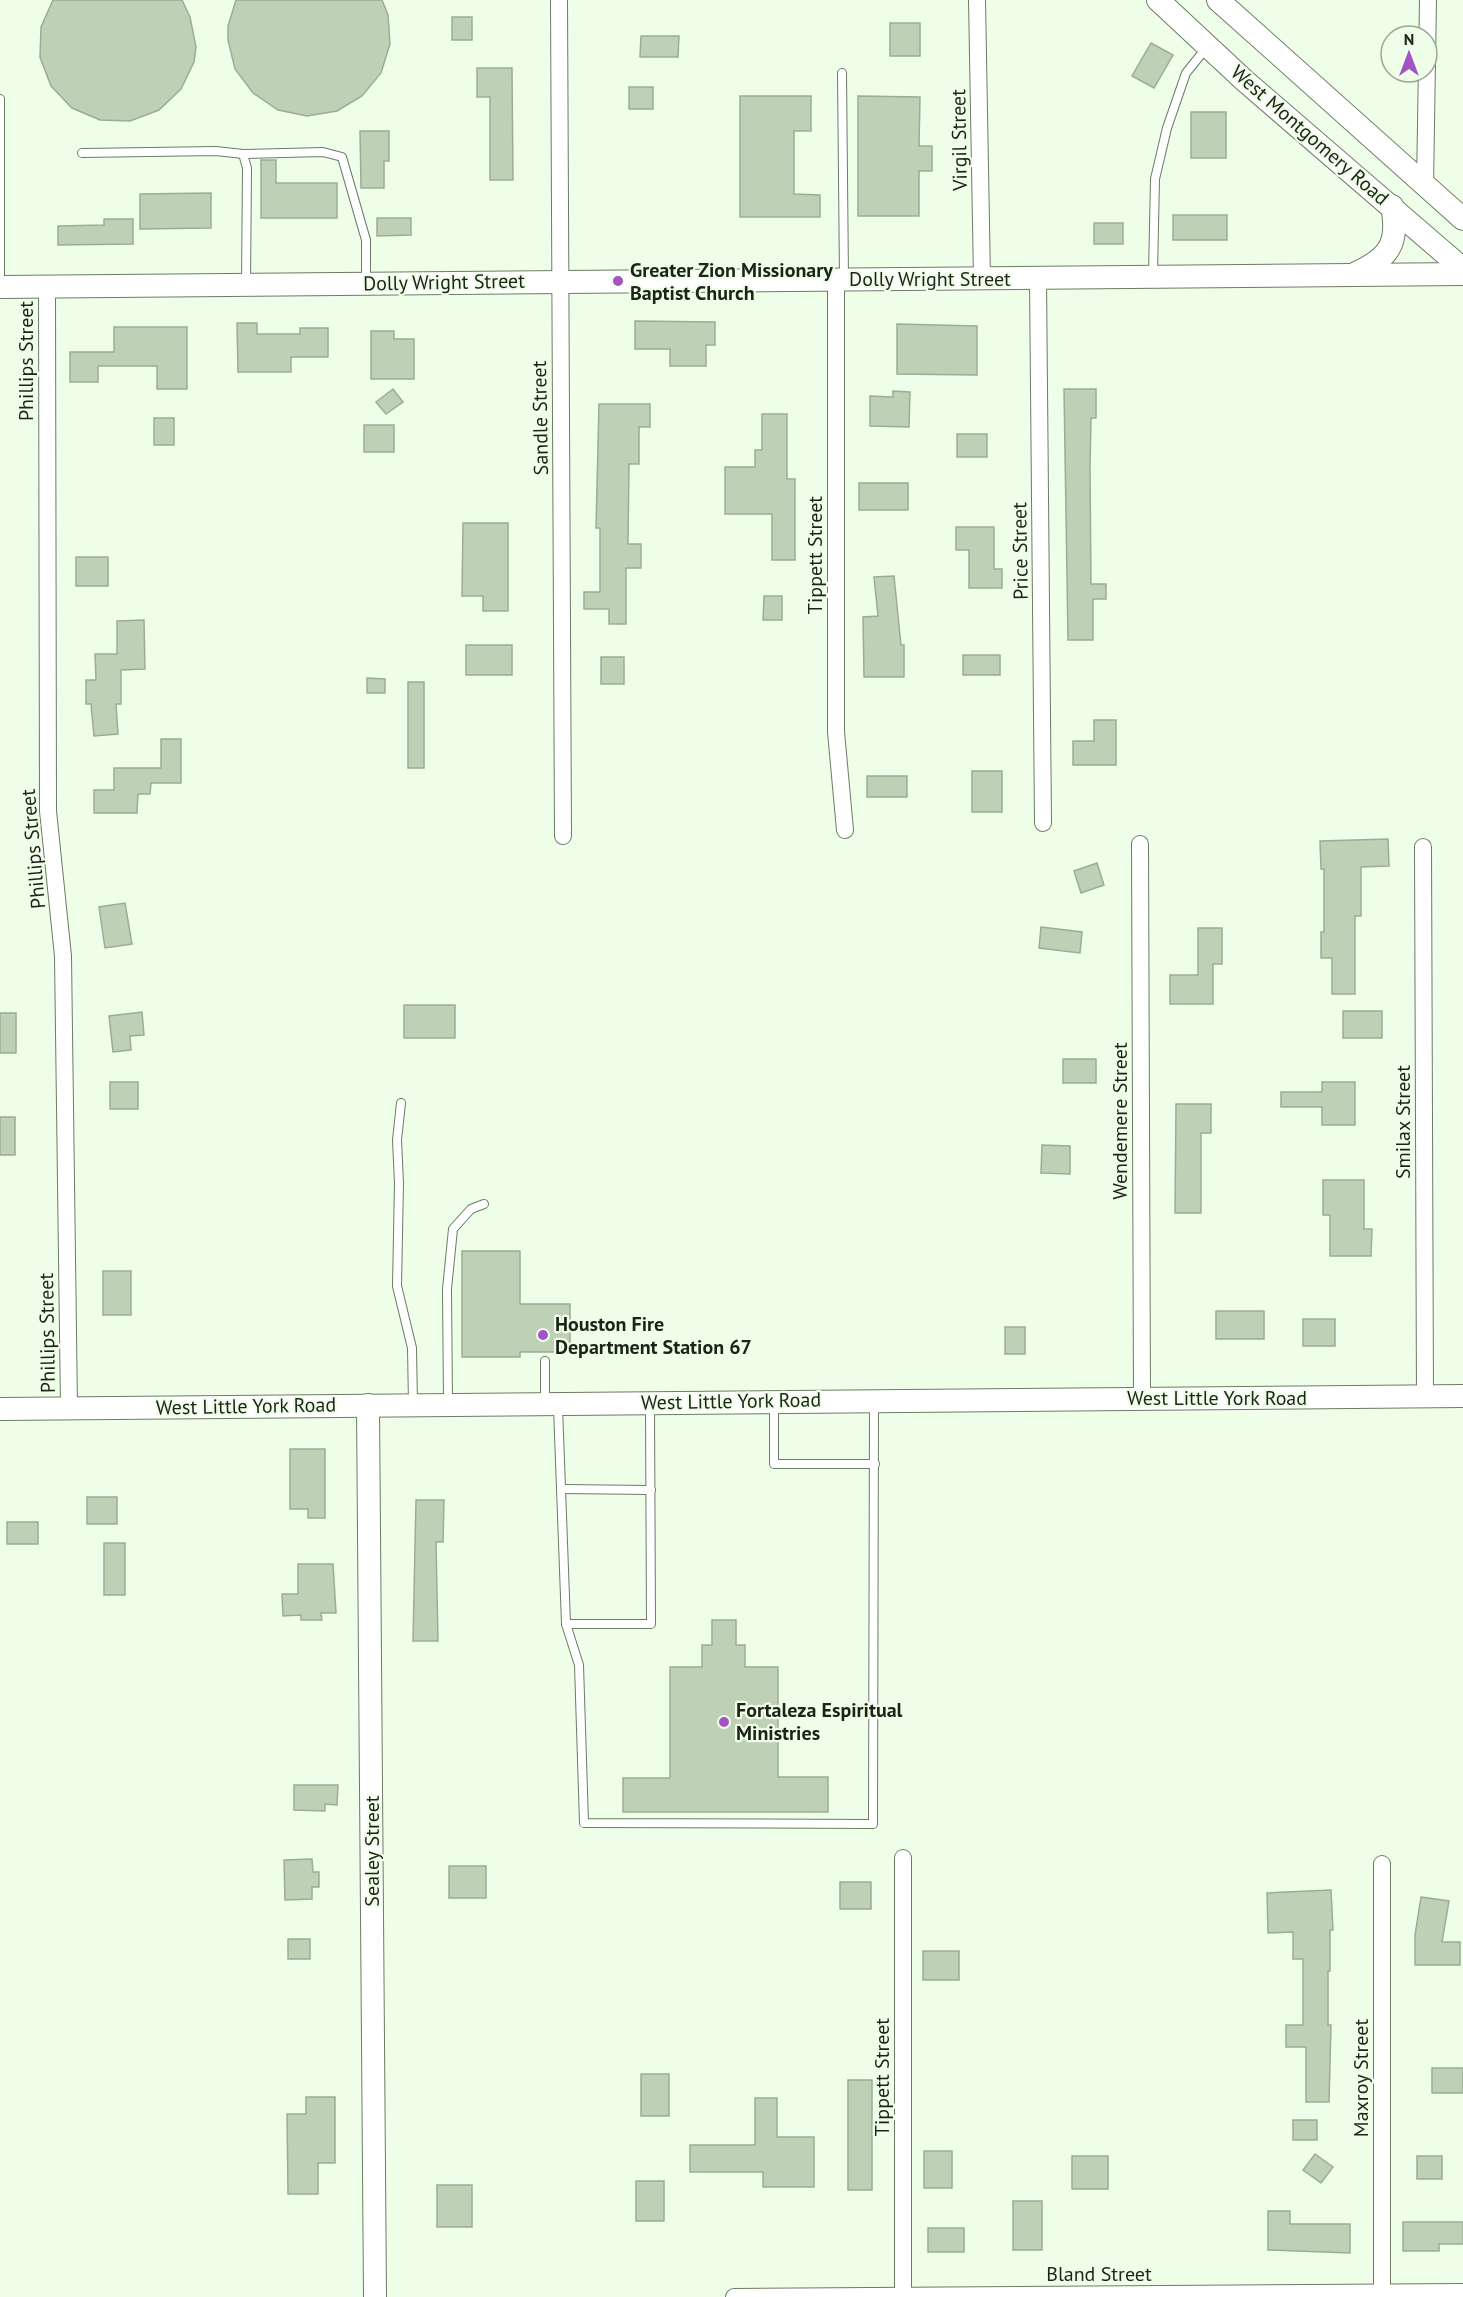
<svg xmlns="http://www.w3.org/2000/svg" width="1463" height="2297" viewBox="0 0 1463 2297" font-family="'PT Sans',sans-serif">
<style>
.building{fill:#bed0b6;stroke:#9cad93;stroke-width:1.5}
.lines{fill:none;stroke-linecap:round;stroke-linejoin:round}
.lane-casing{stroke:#6c7c64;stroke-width:10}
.street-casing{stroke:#6c7c64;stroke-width:18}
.secondary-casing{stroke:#6c7c64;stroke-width:24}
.lane{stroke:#fff;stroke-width:8}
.street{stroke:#fff;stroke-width:16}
.secondary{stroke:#fff;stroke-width:22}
.poi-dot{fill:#a353c4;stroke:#effee8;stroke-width:2}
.labels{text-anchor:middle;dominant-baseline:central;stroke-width:4.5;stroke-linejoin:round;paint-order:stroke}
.street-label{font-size:20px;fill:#1c2319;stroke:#effee8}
.poi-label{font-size:20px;font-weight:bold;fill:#1c2319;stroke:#effee8;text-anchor:start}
</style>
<rect width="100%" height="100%" fill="#effee8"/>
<g class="building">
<polygon points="53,0 182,0 190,17 196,47 194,62 181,89 159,110 130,121 100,120 72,108 51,86 40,57 41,27"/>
<polygon points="236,0 382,0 388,15 390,44 381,73 362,96 337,111 307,116 278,110 253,93 235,69 228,40 228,26"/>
<rect x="452" y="17" width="20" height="23"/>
<rect x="890" y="23" width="30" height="33"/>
<polygon points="641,36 679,36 678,57 640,57"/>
<polygon points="1151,43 1173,55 1154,88 1132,76"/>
<polygon points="477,68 512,68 513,180 490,180 490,97 477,97"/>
<rect x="629" y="87" width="24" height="22"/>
<polygon points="740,96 811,96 811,131 794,131 794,194 820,195 820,217 740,217"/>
<polygon points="858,96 920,97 919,146 932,146 932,171 919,171 919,216 858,216"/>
<rect x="1191" y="112" width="35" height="46"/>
<polygon points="360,131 389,131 389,161 384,161 384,188 361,188"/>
<polygon points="261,160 276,160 276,183 337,183 337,218 261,218"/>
<polygon points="211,193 211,228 140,229 140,194"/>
<rect x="1173" y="215" width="54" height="25"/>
<polygon points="377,218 411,218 411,235 377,236"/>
<polygon points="104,219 133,219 133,244 58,245 58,226 104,225"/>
<rect x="1094" y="223" width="29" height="21"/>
<polygon points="635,321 715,322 715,345 706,345 706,366 670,366 670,349 635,349"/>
<polygon points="237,323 257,323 257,334 300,334 300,328 328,328 328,357 291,357 291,372 238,372"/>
<polygon points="897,324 977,326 977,375 897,374"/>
<polygon points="114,327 187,327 187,389 157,389 157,366 98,366 98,382 70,382 70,352 114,352"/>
<polygon points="371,331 394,331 394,339 414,339 414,379 371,379"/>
<polygon points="393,389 403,402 386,414 376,402"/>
<polygon points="1064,389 1096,389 1096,418 1091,418 1090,468 1091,584 1106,584 1106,599 1093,599 1093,640 1068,640"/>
<polygon points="893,391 910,392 909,427 870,426 870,396 893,397"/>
<polygon points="599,404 650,404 650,427 639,427 639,464 629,464 628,544 641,544 641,568 626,568 626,624 609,624 609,609 584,609 584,592 600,592 600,528 596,528"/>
<polygon points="762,414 787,414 787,479 795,479 795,560 772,560 772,514 725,514 725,467 755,467 755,450 762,450"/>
<rect x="154" y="418" width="20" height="27"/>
<rect x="364" y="425" width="30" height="27"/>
<rect x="957" y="434" width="30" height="23"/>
<rect x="859" y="483" width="49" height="27"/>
<polygon points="463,523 508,523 508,611 483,611 483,596 462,596"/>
<polygon points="956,527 994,527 994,569 1002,569 1002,588 969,588 969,550 956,550"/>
<rect x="76" y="557" width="32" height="29"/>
<polygon points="894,576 901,645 904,645 904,677 864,677 863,617 878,616 874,577"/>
<polygon points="764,596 782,596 782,620 763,620"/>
<polygon points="144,620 145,669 121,670 121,704 116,704 118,734 94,736 91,704 86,704 86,680 96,680 95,654 117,654 117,621"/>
<rect x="466" y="645" width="46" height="30"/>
<rect x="963" y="655" width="37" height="20"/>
<rect x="601" y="657" width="23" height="27"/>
<polygon points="367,678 385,679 385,693 367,693"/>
<rect x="408" y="682" width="16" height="86"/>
<polygon points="1094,720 1116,720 1116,765 1073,765 1073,741 1094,741"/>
<polygon points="161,739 181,739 181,783 151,783 150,794 138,794 137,813 94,813 94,790 114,790 114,768 161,768"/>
<rect x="972" y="771" width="30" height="41"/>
<rect x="867" y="776" width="40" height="21"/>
<polygon points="1388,839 1389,866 1361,867 1361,916 1355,916 1355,994 1332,994 1332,958 1321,958 1321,932 1324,932 1324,869 1321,869 1320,841"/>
<polygon points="1097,863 1104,885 1081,893 1074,871"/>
<polygon points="125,903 132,944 105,948 99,907"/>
<polygon points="1041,927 1082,932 1080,953 1039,948"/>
<polygon points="1198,928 1222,928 1222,964 1213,964 1213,1004 1170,1004 1170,975 1198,975"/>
<rect x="404" y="1005" width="51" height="33"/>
<rect x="1343" y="1011" width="39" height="27"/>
<polygon points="142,1012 144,1035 130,1036 131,1050 113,1052 109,1016"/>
<rect x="0" y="1013" width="16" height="40"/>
<rect x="1063" y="1059" width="33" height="24"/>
<rect x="110" y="1082" width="28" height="27"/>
<polygon points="1322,1082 1355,1082 1355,1125 1322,1125 1322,1107 1281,1107 1281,1092 1322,1092"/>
<polygon points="1176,1104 1211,1104 1211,1133 1201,1133 1201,1213 1175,1213"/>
<rect x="0" y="1117" width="15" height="38"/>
<polygon points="1042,1145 1070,1146 1070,1174 1041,1173"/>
<polygon points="1323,1180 1364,1180 1364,1229 1372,1229 1371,1256 1330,1256 1330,1215 1323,1215"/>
<polygon points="462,1251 520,1251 520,1304 570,1304 570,1352 520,1352 520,1357 462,1357"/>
<rect x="103" y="1271" width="28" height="44"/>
<rect x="1216" y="1311" width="48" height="28"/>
<rect x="1303" y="1319" width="32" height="27"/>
<rect x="1005" y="1327" width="20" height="27"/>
<polygon points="290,1449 325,1449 325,1518 308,1518 308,1509 290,1509"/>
<rect x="87" y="1497" width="30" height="27"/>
<polygon points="416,1500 444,1500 443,1542 436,1542 438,1641 413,1641"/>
<rect x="7" y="1522" width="31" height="22"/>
<rect x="104" y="1543" width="21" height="52"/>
<polygon points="298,1564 333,1564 336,1613 321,1613 322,1620 301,1620 301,1615 283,1616 282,1594 298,1594"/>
<polygon points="712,1620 736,1620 736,1645 745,1645 745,1667 778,1667 778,1777 828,1777 828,1812 623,1812 623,1778 670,1778 670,1667 702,1667 702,1645 712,1645"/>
<polygon points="294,1785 338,1785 337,1805 325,1804 325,1811 294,1810"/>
<polygon points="312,1859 313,1872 319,1872 319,1887 312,1887 312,1899 285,1900 284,1860"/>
<rect x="449" y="1866" width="37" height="32"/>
<rect x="840" y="1882" width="31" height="27"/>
<polygon points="1331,1890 1333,1930 1330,1930 1330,1971 1328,1971 1328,2025 1331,2025 1329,2102 1306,2102 1306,2047 1286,2047 1286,2025 1303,2025 1303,1959 1293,1959 1293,1932 1268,1933 1267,1893"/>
<polygon points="1421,1897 1449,1901 1442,1942 1460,1942 1460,1965 1415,1965 1415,1935"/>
<rect x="288" y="1939" width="22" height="20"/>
<rect x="923" y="1951" width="36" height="29"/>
<rect x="1432" y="2068" width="31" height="25"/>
<rect x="641" y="2074" width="28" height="42"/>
<rect x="848" y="2080" width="24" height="110"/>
<polygon points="306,2097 335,2097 335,2163 318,2163 318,2194 288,2194 287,2114 306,2114"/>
<polygon points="755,2098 777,2098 777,2137 814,2137 814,2187 763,2187 763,2172 690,2172 690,2145 755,2145"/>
<rect x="1293" y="2120" width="24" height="20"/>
<rect x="924" y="2151" width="28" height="37"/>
<polygon points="1315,2154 1333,2167 1321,2183 1303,2170"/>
<rect x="1072" y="2156" width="36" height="33"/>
<rect x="1417" y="2156" width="25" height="23"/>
<rect x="636" y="2181" width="28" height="40"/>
<rect x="437" y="2185" width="35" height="42"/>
<rect x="1013" y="2201" width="29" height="49"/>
<polygon points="1268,2211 1290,2211 1290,2224 1350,2224 1350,2253 1268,2250"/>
<polygon points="1403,2222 1463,2222 1463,2244 1439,2244 1439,2251 1403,2251"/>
<rect x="928" y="2228" width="36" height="24"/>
</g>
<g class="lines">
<defs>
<g id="lane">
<polyline points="842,73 844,280"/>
<polyline points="0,99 0,286"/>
<polyline points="82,153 216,151 243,154 247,168 246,283"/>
<polyline points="243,154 323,152 342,157 366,240 366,282"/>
<polyline points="1153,274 1155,179 1167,128 1186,73 1207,47"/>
<polyline points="401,1103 397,1140 399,1183 397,1286 412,1348 413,1404"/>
<polyline points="545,1361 545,1403"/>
<polyline points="448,1402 447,1289 453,1229 471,1209 484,1204"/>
<polyline points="774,1404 774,1464 875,1464"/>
<polyline points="558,1407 566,1624 651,1624 650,1405"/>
<polyline points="561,1489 651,1490"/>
<polyline points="566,1624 579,1665 584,1823 873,1824 874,1402"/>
</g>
<g id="street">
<polyline points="559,0 563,836"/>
<polyline points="977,0 982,279"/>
<polyline points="1425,186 1428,0"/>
<polyline points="1038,279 1043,823"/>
<polyline points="836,280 836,732 845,830"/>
<polyline points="47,286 48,811 63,956 69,1408"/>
<polyline points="1140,844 1142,1398"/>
<polyline points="1423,847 1425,1397"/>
<polyline points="1382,1864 1382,2292"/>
<polyline points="734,2297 1463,2292"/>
<polyline points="903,2297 903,1858"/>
</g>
<g id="secondary">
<polyline points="1158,0 1245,81 1463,269"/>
<polyline points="1218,0 1463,219"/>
<path d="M1352,275C1388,259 1400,245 1392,206"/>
<polyline points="0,287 1463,274"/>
<polyline points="368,1405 375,2297"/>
<polyline points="0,1409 1463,1396"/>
</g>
</defs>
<use href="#lane" class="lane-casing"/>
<use href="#street" class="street-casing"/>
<use href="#secondary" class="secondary-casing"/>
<use href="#lane" class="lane"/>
<use href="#street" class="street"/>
<use href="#secondary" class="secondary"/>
</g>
<g class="poi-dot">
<circle cx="618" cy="281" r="6"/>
<circle cx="543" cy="1335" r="6"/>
<circle cx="724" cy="1722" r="6"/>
</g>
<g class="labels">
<g class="street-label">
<text transform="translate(1310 135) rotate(41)">West Montgomery Road</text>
<text transform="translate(959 140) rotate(-91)">Virgil Street</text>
<text x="930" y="279">Dolly Wright Street</text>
<text transform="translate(444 282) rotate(-1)">Dolly Wright Street</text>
<text transform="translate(26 361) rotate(-90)">Phillips Street</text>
<text transform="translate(540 418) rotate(-91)">Sandle Street</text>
<text transform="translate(1020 551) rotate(-91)">Price Street</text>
<text transform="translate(815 555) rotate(-90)">Tippett Street</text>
<text transform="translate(33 849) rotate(-95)">Phillips Street</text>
<text transform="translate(1120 1121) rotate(-90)">Wendemere Street</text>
<text transform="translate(1403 1122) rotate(-90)">Smilax Street</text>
<text transform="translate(47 1333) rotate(-91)">Phillips Street</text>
<text x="1217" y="1398">West Little York Road</text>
<text transform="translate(731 1401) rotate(-1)">West Little York Road</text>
<text transform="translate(246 1406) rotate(-1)">West Little York Road</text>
<text transform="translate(372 1851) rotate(-90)">Sealey Street</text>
<text transform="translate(882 2077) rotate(-90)">Tippett Street</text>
<text transform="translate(1361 2078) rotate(-90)">Maxroy Street</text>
<text x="1099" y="2274">Bland Street</text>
</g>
<g class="poi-label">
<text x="630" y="270">Greater Zion Missionary<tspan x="630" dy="23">Baptist Church</tspan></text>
<text x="555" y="1324">Houston Fire<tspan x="555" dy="23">Department Station 67</tspan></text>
<text x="736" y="1710">Fortaleza Espiritual<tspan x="736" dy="23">Ministries</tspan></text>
</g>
</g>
<g transform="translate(1409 54)"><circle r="28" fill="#effee8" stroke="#9ba695" stroke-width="1.5"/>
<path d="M0-4.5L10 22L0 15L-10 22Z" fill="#a353c4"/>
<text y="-9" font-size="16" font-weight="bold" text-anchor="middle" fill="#1c2319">N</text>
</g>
</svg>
